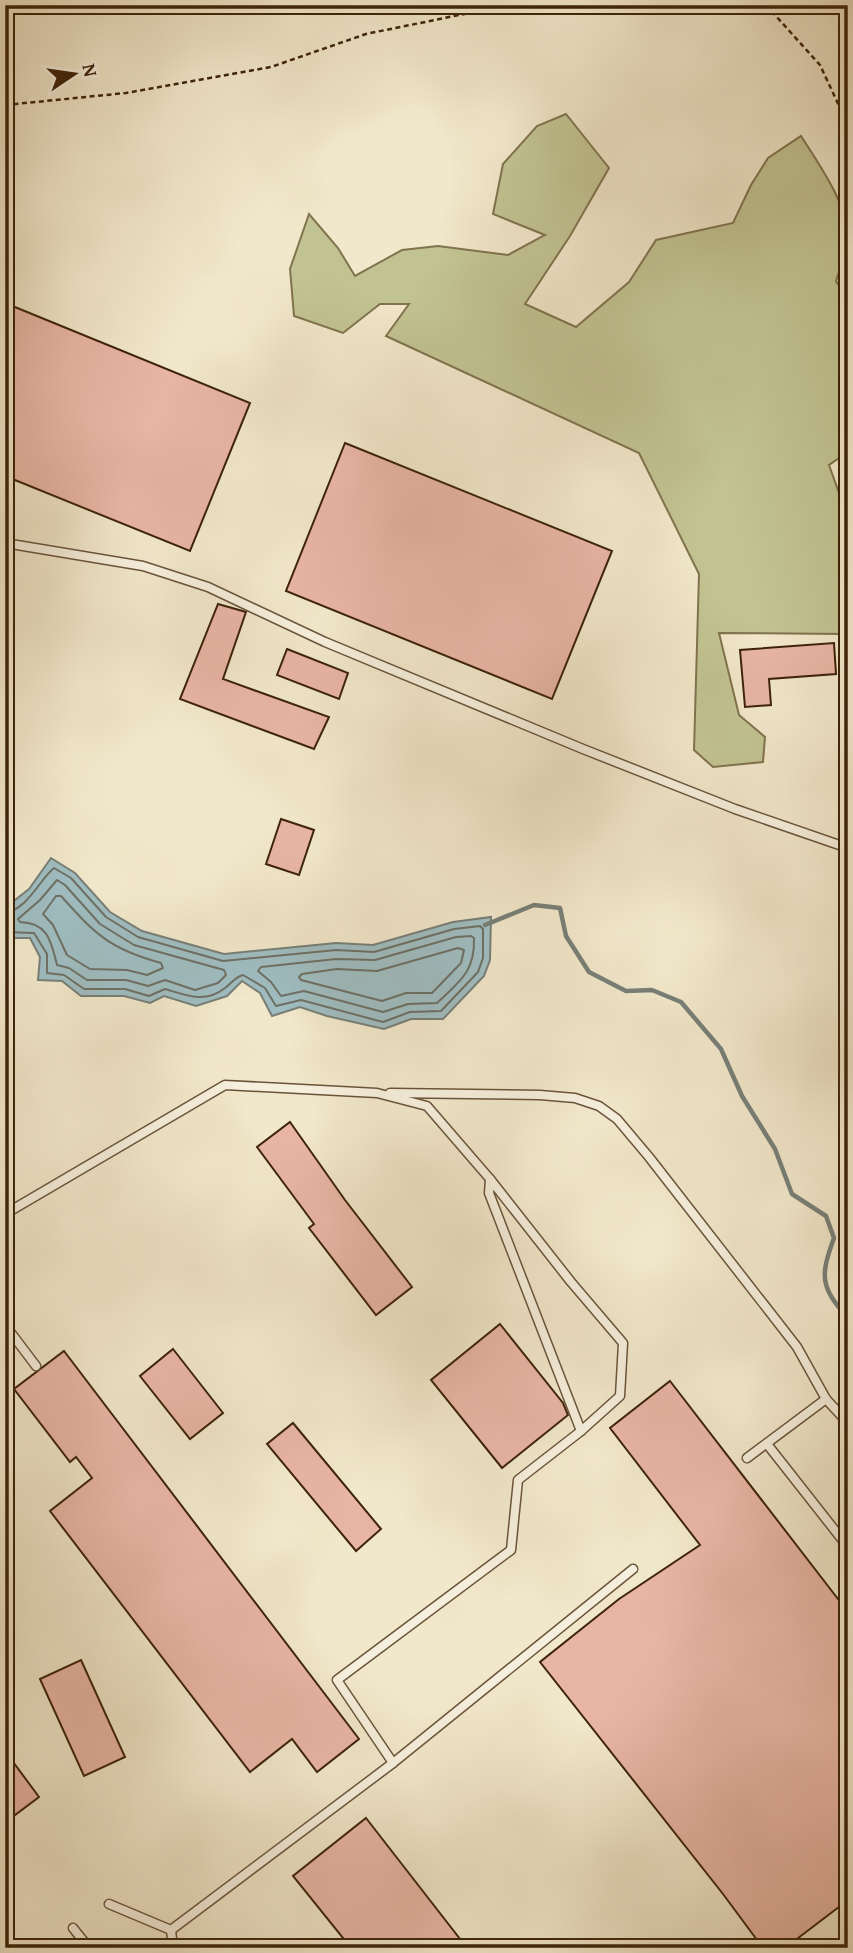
<svg xmlns="http://www.w3.org/2000/svg" width="853" height="1953" viewBox="0 0 853 1953" font-family="'Gentium Book Plus',serif">
<style>
.green{fill:#c2c392;stroke:#80734e;stroke-width:2}
.water{fill:#9fbdc1;stroke:#787f77;stroke-width:2}
.lines{fill:none;stroke-linecap:round;stroke-linejoin:round}
.shore{stroke:#6e7065;stroke-width:2}
.stream{stroke:#787f77;stroke-width:4.5}
.building{fill:#e8b5a4;stroke:#3d2309;stroke-width:2}
.lane-casing{stroke:#6a5439;stroke-width:11}
.path{stroke:#3d2309;stroke-width:2.5;stroke-dasharray:5 3.5;stroke-linecap:butt}
.lane{stroke:#f6efdd;stroke-width:8}
</style>
<rect width="100%" height="100%" fill="#f1e7ca"/>
<filter id="stains"><feTurbulence type="fractalNoise" baseFrequency=".00286" numOctaves="4"/><feColorMatrix values="0 0 0 0 .2 0 0 0 0 .09 0 0 0 0 .02 0 0 0 .5 -.17"/></filter>
<radialGradient id="worn" r=".72"><stop offset=".6" stop-color="#630" stop-opacity="0"/><stop offset="1" stop-color="#630" stop-opacity=".3"/></radialGradient>
<path class="green" d="M566,114L609,168L570,236L525,304L576,327L629,282L656,240L733,223L751,185L768,158L801,136C817,161 850,208 848,239C847,253 840,268 836,281L848,300V452L829,465L848,518V641L845,634L719,633L739,715L765,737L763,762L713,767L694,750L699,574L639,453L386,336L409,304H380L343,333L294,316L290,269L309,214L338,248L355,276L402,250L438,246L508,255L545,235L493,214L503,164L537,126Z"/>
<polygon class="water" points="51,858 75,873 110,912 142,931 224,954 336,943 373,945 453,922 491,917 490,960 484,976 443,1019 411,1019 384,1029 327,1016 300,1007 272,1016 260,993 242,981 227,996 196,1006 164,996 150,1003 124,996 81,996 62,981 38,980 40,957 30,938 5,938 5,908 29,889"/>
<g class="lines">
<g class="shore">
<path d="M57,880L65,885L100,924L134,945L224,970L226,975L218,983L195,990L165,980L148,986L126,980H87L69,968L57,965C51,942 49,923 20,922L18,919L40,900Z"/>
<path d="M56,896H61C96,935 110,949 161,963L163,968L147,975L127,970L90,969L67,955L53,925L43,914Z"/>
<path d="M5,913C27,910 40,879 54,868L71,878L106,917L138,937L223,961L336,950L374,952L454,929L480,926L483,929V958L478,972L441,1011L410,1012L383,1022L301,1000L276,1006L265,988L243,975C235,977 232,983 225,988C205,1004 186,995 165,989L149,996L125,989H84L64,975L47,973V954L34,933L5,932"/>
<path d="M471,936L474,938C475,972 460,981 437,1003L408,1004L383,1012L304,991L281,996L271,982L258,971L261,967L336,959L375,960L456,937Z"/>
<polygon points="458,948 464,950 461,963 432,993 406,993 382,1001 301,980 299,977 302,974 337,969 377,971"/>
</g>
<path class="stream" d="M485,925L534,905L560,908L566,936L589,972L626,991L652,990L681,1002L721,1049L742,1096L775,1149L792,1194L826,1216L834,1238C820,1276 820,1287 848,1318"/>
</g>
<g class="building">
<polygon points="5,303 250,403 190,551 5,476"/>
<polygon points="345,443 612,551 552,699 286,591"/>
<polygon points="218,604 246,612 223,679 329,717 314,749 180,699"/>
<polygon points="834,643 836,674 769,679 771,705 745,707 740,650"/>
<polygon points="287,649 348,673 339,699 277,675"/>
<polygon points="281,819 314,830 299,875 266,864"/>
<polygon points="290,1122 345,1200 412,1287 376,1315 309,1228 314,1224 257,1147"/>
<polygon points="500,1324 563,1403 568,1415 502,1468 431,1380"/>
<polygon points="173,1349 223,1413 190,1439 140,1376"/>
<polygon points="64,1351 359,1739 317,1772 292,1739 250,1772 50,1511 92,1478 76,1457 70,1462 14,1389"/>
<polygon points="670,1381 848,1612 848,1900 785,1948 763,1948 723,1894 540,1662 619,1599 700,1545 610,1428"/>
<polygon points="293,1423 381,1529 356,1551 267,1444"/>
<polygon points="81,1660 125,1757 84,1776 40,1679"/>
<polygon points="5,1751 39,1797 15,1815 5,1801"/>
<polygon points="366,1818 467,1948 351,1948 293,1876"/>
</g>
<g class="lines">
<defs>
<g id="lane">
<polyline points="5,543 143,566 208,587 325,642 583,749 735,809 848,848"/>
<polyline points="390,1093 540,1095 575,1098 599,1106 617,1119 649,1157 797,1347 826,1399 848,1423"/>
<polyline points="490,1179 571,1282 623,1343 620,1396 581,1431 518,1480 511,1550 337,1680 393,1763 633,1569"/>
<polyline points="5,1214 225,1085 377,1093 427,1106 490,1179 489,1193 581,1431"/>
<polyline points="5,1325 36,1366"/>
<polyline points="767,1444 848,1547"/>
<polyline points="747,1458 826,1399"/>
<polyline points="109,1904 171,1930 393,1763"/>
<polyline points="73,1928 89,1948"/>
<polyline points="171,1930 173,1948"/>
</g>
</defs>
<use href="#lane" class="lane-casing"/>
<g class="path">
<polyline points="468,5 469,13"/>
<polyline points="766,5 820,65 841,110 841,140 848,158"/>
<polyline points="5,105 126,93 271,67 366,34 469,13 595,5"/>
</g>
<use href="#lane" class="lane"/>
</g>
<rect width="853" height="1953" fill="none" stroke="#f1e7ca" stroke-width="28"/>
<rect x="7" y="7" width="839" height="1939" fill="none" stroke="#3d2309" stroke-width="3.5"/>
<rect x="14" y="14" width="825" height="1925" fill="none" stroke="#3d2309" stroke-width="2"/>
<g transform="translate(74 74) rotate(77)" stroke="#f6efdd" stroke-width="5" paint-order="stroke">
<path d="M0-5L12 26L0 18L-12 26Z" fill="#3d2309"/>
<text y="-10" font-size="19" font-weight="bold" text-anchor="middle" fill="#3d2309">N</text>
</g>
<rect width="100%" height="100%" filter="url(#stains)"/>
<rect width="100%" height="100%" fill="url(#worn)"/>
</svg>
